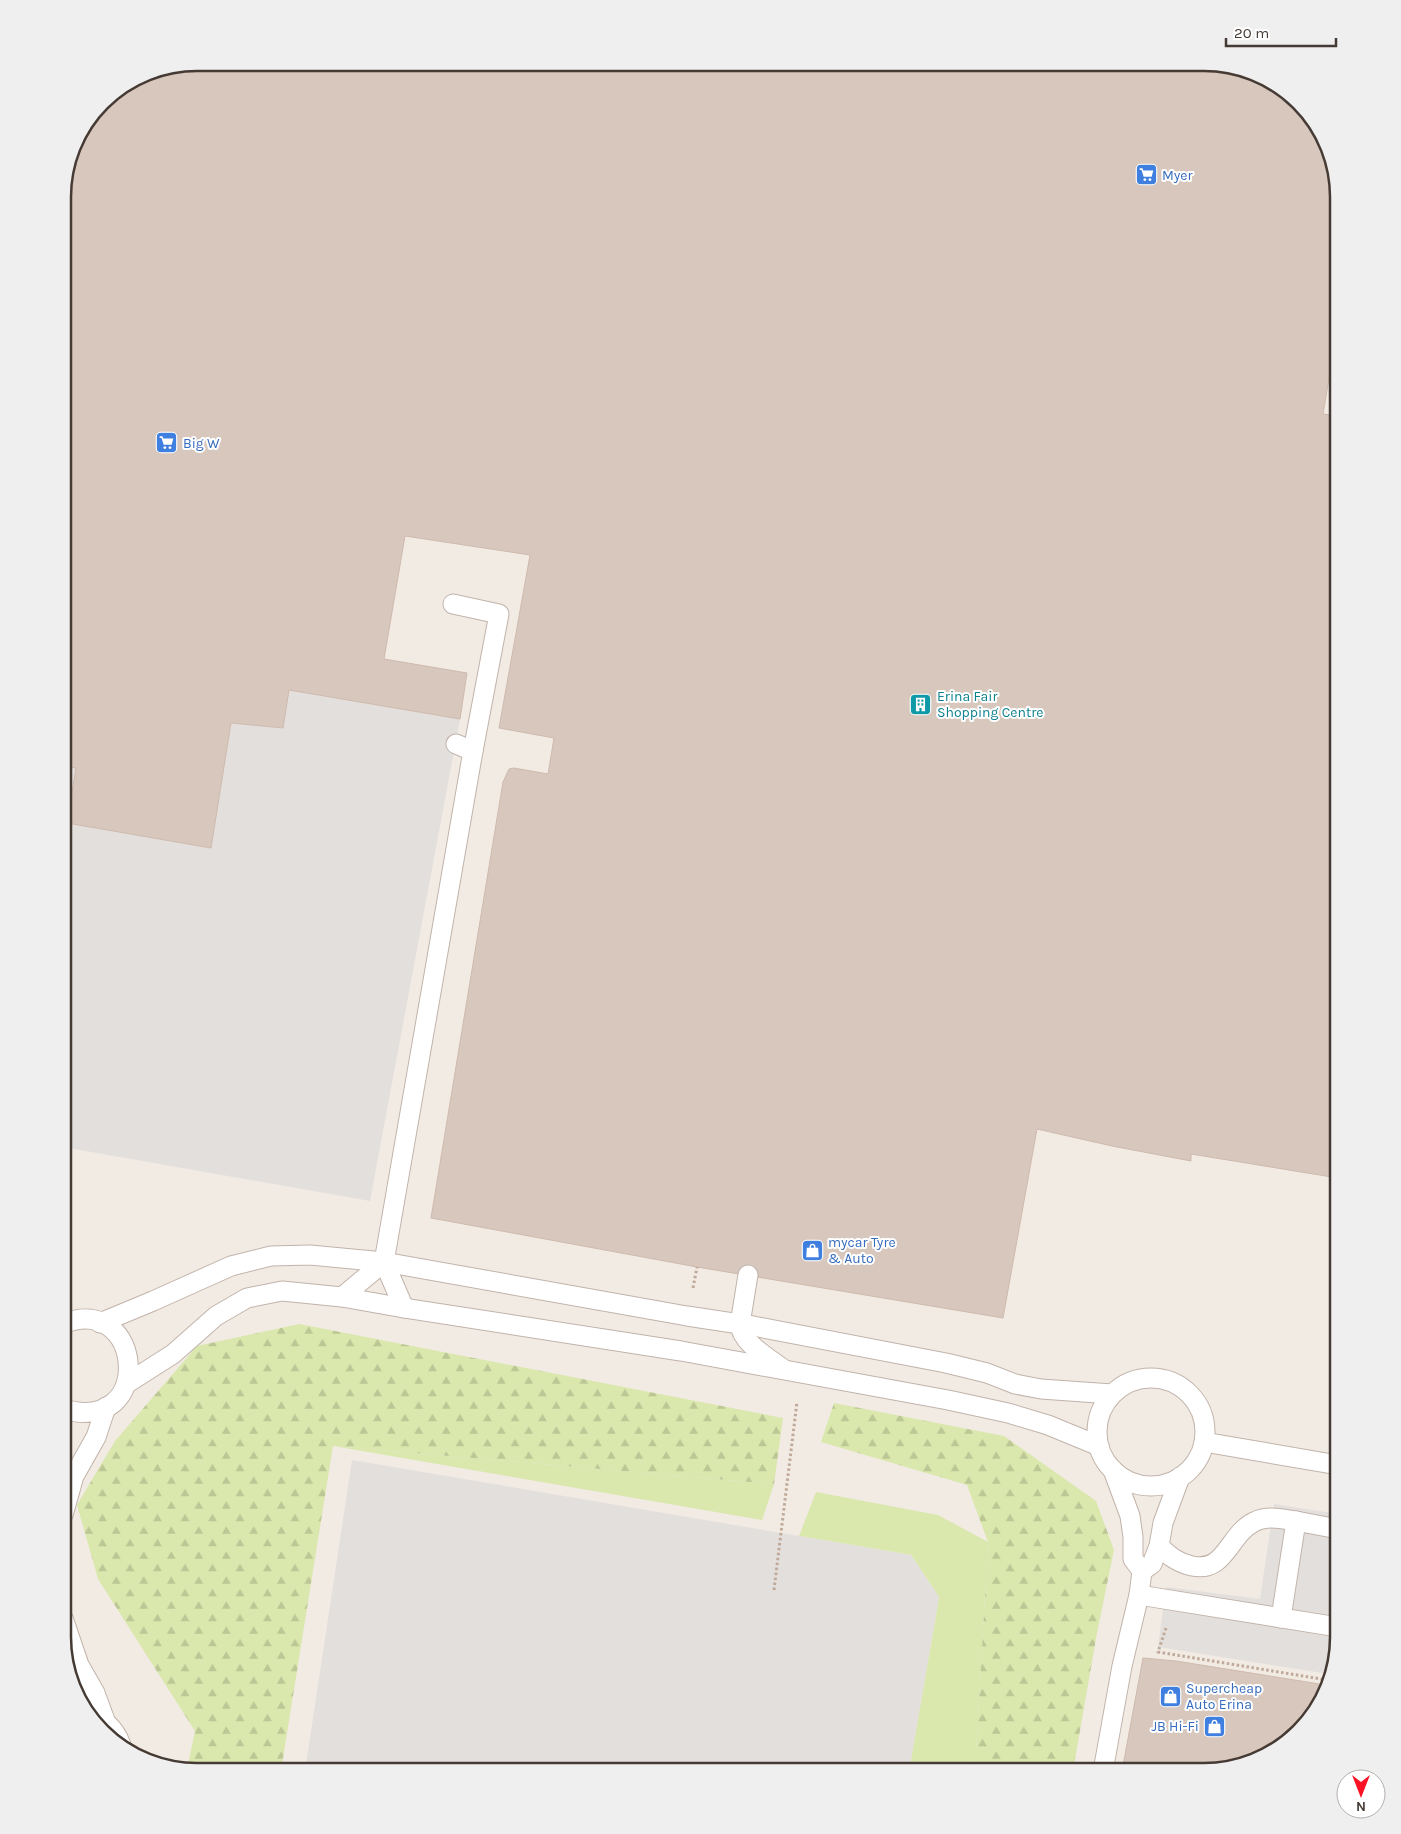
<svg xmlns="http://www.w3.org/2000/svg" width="1401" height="1834" viewBox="0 0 1401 1834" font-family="Karla,sans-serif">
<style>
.grass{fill:#dae7ad}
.forest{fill:url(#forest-firs)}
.parking{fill:#e3dfdd}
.building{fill:#d7c7bd;stroke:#cfbaad}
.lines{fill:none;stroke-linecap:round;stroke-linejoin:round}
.lane-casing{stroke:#c1b3aa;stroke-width:21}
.path{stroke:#c0a998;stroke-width:3;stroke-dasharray:2.5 2.5;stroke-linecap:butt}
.lane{stroke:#fff;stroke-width:19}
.labels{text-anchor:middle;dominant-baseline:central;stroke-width:4;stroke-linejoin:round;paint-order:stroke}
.shop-label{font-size:14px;fill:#366cbe;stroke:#fff;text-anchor:start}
.culture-label{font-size:14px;fill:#0d838f;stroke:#fff;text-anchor:start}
.rim{fill:none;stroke:#453a34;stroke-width:2.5}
</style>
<defs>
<pattern id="forest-firs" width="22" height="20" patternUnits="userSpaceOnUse" patternTransform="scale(1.25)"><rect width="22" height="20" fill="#dae7ad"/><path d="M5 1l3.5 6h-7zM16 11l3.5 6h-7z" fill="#bcc795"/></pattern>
</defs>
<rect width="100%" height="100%" fill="#f2ebe4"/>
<g class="grass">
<polygon points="333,1446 774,1484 762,1520"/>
<polygon points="816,1492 938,1515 988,1542 975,1771 909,1771 939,1597 911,1555 799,1536"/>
</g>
<g class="forest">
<polygon points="299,1324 783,1418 774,1484 333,1446 281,1771 197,1771 187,1769 195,1731 98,1579 77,1505 115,1441 197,1346"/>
<polygon points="834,1403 1004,1436 1096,1501 1114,1550 1097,1633 1073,1771 975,1771 988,1542 967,1485 821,1442"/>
</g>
<g class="parking">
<polygon points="289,690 460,719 370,1201 63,1147 63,766 76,768 67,823 210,848 231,723 283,728"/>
<polygon points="352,1460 911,1555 939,1597 909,1771 305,1771"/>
<polygon points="1274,1504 1338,1514 1338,1637 1329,1674 1158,1647 1166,1587 1260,1599"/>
</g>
<g class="building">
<polygon points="197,62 1212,63 1271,81 1316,123 1338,197 1338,325 1323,414 1338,416 1338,1178 1191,1154 1191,1161 1112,1146 1037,1129 1003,1318 697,1267 431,1218 503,782 509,769 514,768 548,774 554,738 499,728 530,555 405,536 384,659 467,673 460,719 289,690 283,728 231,723 211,848 67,823 76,768 63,766 63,188 77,137 108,96 146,73"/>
<polygon points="1143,1658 1176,1661 1326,1685 1321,1704 1278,1749 1204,1771 1122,1771"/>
</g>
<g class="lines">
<defs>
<g id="lane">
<polyline points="453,604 499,614 473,751"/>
<path d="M748,1275L740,1324C741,1343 769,1358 783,1369"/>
<polyline points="342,1297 384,1262"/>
<polyline points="404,1308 384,1262 473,751 456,744"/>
<polyline points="100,1323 153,1301 231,1266 271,1256 310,1255 384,1262 687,1316 753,1326 946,1363 987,1373 1015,1384 1041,1389 1112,1394"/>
<circle cx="1151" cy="1432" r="54"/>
<polyline points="126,1384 173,1354 216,1316 247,1298 282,1291 342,1297 404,1308 681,1351 948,1400 1008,1413 1048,1425 1099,1446"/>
<path d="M63,1409C157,1436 143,1291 63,1324"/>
<polyline points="1204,1442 1338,1465"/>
<polyline points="1113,1470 1130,1516 1133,1537 1133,1559 1142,1571"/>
<polyline points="63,1515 74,1476 96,1437 106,1407"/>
<path d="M1159,1546C1169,1556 1178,1563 1192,1566C1226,1573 1228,1535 1254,1522C1267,1515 1282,1519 1296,1521"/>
<polyline points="1139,1595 1338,1627"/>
<polyline points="63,1618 79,1665 95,1693 106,1723"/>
<polyline points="1281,1618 1296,1521 1338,1529"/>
<path d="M85,1712C102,1717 115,1728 121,1745"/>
<polyline points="1103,1771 1122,1666 1139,1595 1142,1571 1152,1564 1159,1546 1163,1523 1180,1477"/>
</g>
</defs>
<use href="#lane" class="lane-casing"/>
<g class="path">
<polyline points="693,1288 697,1267"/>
<polyline points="774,1590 797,1402"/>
<polyline points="1166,1628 1158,1652 1327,1680"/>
</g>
<use href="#lane" class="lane"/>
</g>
<defs>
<symbol id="supermarket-square" viewBox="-11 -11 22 22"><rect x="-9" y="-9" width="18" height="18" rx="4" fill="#3f7fe0" stroke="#fff"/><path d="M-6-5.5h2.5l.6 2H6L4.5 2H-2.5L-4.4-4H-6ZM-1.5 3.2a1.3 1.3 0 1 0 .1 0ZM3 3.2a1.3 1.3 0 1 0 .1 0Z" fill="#fff"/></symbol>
<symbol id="building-square" viewBox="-11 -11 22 22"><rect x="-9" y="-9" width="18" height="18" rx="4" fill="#0f9aa8" stroke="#fff"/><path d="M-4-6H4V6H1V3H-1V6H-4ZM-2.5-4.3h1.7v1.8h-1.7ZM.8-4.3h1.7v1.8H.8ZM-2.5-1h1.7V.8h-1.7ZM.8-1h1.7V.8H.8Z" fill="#fff"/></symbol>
<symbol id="shop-square" viewBox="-11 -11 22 22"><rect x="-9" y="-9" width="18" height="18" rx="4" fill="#3f7fe0" stroke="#fff"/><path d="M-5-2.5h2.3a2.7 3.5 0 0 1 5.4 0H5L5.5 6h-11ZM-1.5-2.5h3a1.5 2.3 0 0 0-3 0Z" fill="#fff"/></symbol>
</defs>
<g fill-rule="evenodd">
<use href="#supermarket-square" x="1134" y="162" width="25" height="25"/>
<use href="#supermarket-square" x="154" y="430" width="25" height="25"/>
<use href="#building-square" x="908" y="692" width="25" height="25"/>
<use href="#shop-square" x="800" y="1238" width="25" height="25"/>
<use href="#shop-square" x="1158" y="1684" width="25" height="25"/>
<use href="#shop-square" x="1202" y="1714" width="25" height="25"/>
</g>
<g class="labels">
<g class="shop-label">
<text x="1162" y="175">Myer</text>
<text x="183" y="443">Big W</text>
<text x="828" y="1242">mycar Tyre<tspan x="828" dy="16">&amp; Auto</tspan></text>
<text x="1186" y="1688">Supercheap<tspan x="1186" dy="16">Auto Erina</tspan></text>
<text x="1199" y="1726" text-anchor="end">JB Hi-Fi</text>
</g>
<g class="culture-label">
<text x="937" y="696">Erina Fair<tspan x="937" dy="16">Shopping Centre</tspan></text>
</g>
</g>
<path d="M0 0H1401V1834H0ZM197 71H1204A126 126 0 0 1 1330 197V1637A126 126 0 0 1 1204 1763H197A126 126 0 0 1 71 1637V197A126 126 0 0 1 197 71Z" fill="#f0efef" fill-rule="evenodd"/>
<path class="rim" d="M197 71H1204A126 126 0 0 1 1330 197V1637A126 126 0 0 1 1204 1763H197A126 126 0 0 1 71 1637V197A126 126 0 0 1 197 71Z"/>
<g transform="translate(1361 1794) rotate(180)"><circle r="24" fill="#ffffff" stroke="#b5b0ae"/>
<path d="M0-4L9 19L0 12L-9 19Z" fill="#fb1325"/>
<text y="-8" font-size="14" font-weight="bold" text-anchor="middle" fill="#453a34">N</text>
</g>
<path d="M1226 38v8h110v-8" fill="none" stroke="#453a34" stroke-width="2.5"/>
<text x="1234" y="38" font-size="15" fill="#453a34" stroke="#ffffff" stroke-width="4" paint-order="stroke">20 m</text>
</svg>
